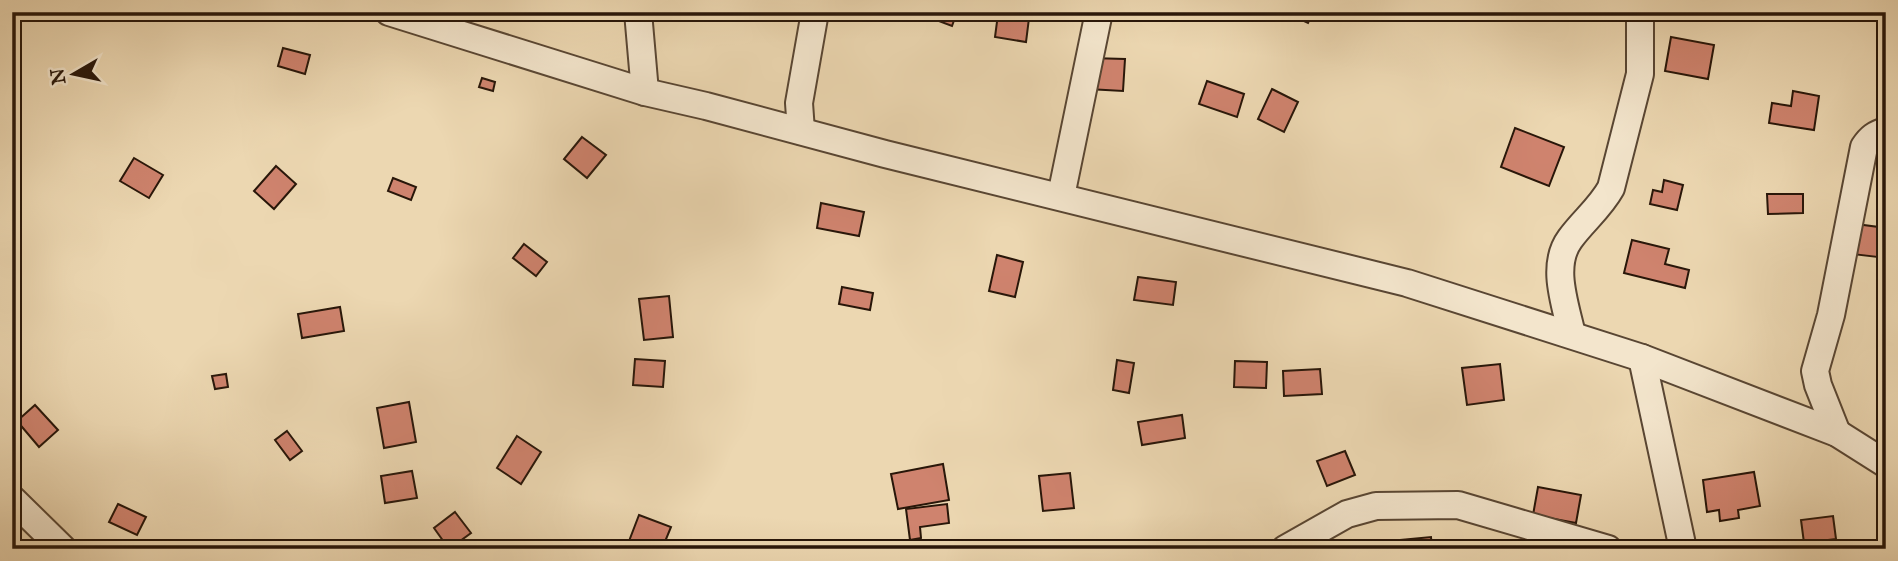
<svg xmlns="http://www.w3.org/2000/svg" width="1898" height="561" viewBox="0 0 1898 561" font-family="'IM FELL Great Primer',serif">
<style>
.building{fill:#cf836e;stroke:#281609;stroke-width:2}
.lines{fill:none;stroke-linecap:round;stroke-linejoin:round}
.minor-casing{stroke:#594633;stroke-width:30}
.minor{stroke:#f3e5cc;stroke-width:26}
</style>
<rect width="100%" height="100%" fill="#ecd7b1"/>
<filter id="stains"><feTurbulence type="fractalNoise" baseFrequency=".00286" numOctaves="4"/><feColorMatrix values="0 0 0 0 .2 0 0 0 0 .09 0 0 0 0 .02 0 0 0 .5 -.17"/></filter>
<radialGradient id="worn" r=".72"><stop offset=".6" stop-color="#630" stop-opacity="0"/><stop offset="1" stop-color="#630" stop-opacity=".3"/></radialGradient>
<g class="building">
<polygon points="12,12 25,12 19,25 12,21"/>
<polygon points="930,12 957,12 952,26 928,17"/>
<polygon points="1290,12 1313,12 1308,23 1289,14"/>
<polygon points="998,14 1029,18 1026,42 995,37"/>
<polygon points="1671,37 1714,45 1708,79 1665,71"/>
<polygon points="283,48 310,55 305,74 278,66"/>
<polygon points="1090,58 1125,59 1123,91 1088,89"/>
<polygon points="482,78 495,82 493,91 479,87"/>
<polygon points="1207,81 1244,94 1237,117 1199,104"/>
<polygon points="1272,89 1298,102 1284,132 1258,119"/>
<polygon points="1793,91 1819,96 1814,130 1769,123 1772,103 1791,106"/>
<polygon points="1515,128 1564,147 1549,186 1501,167"/>
<polygon points="582,137 606,155 587,178 564,159"/>
<polygon points="134,158 163,175 149,198 120,181"/>
<polygon points="276,166 296,184 274,209 254,191"/>
<polygon points="393,178 416,187 411,200 388,191"/>
<polygon points="1664,180 1683,185 1677,210 1650,204 1653,190 1662,192"/>
<polygon points="1767,194 1803,194 1803,213 1768,214"/>
<polygon points="821,203 864,212 859,236 817,228"/>
<polygon points="1856,224 1886,228 1886,258 1852,254"/>
<polygon points="1632,240 1669,249 1665,264 1689,270 1685,288 1624,273"/>
<polygon points="524,244 547,262 536,276 513,258"/>
<polygon points="997,255 1023,262 1015,297 989,291"/>
<polygon points="1138,277 1176,282 1173,305 1134,300"/>
<polygon points="842,287 873,293 870,310 839,304"/>
<polygon points="669,296 673,337 644,340 639,299"/>
<polygon points="340,307 344,331 302,338 298,314"/>
<polygon points="635,359 665,361 663,387 633,385"/>
<polygon points="1117,360 1134,363 1129,393 1113,390"/>
<polygon points="1235,361 1267,362 1266,388 1234,387"/>
<polygon points="1500,364 1504,400 1467,405 1462,368"/>
<polygon points="1320,369 1322,394 1284,396 1283,371"/>
<polygon points="226,374 228,387 215,389 212,376"/>
<polygon points="409,402 416,442 384,448 377,408"/>
<polygon points="35,405 58,430 39,447 17,421"/>
<polygon points="1182,415 1185,438 1142,445 1138,422"/>
<polygon points="287,431 302,451 290,460 275,440"/>
<polygon points="517,436 541,452 521,484 497,468"/>
<polygon points="1345,451 1355,475 1327,486 1317,461"/>
<polygon points="943,464 949,500 898,509 891,474"/>
<polygon points="412,471 417,498 385,503 381,476"/>
<polygon points="1754,472 1760,506 1738,510 1739,518 1720,521 1719,510 1707,512 1703,480"/>
<polygon points="1070,473 1074,508 1043,511 1039,476"/>
<polygon points="1538,487 1581,495 1576,523 1533,515"/>
<polygon points="118,504 146,517 137,535 109,522"/>
<polygon points="947,504 949,523 920,527 921,538 910,540 906,509"/>
<polygon points="455,512 471,533 449,549 434,528"/>
<polygon points="639,515 671,527 662,549 626,549"/>
<polygon points="1833,516 1836,539 1804,543 1801,520"/>
<polygon points="1431,537 1432,549 1402,549 1401,540"/>
</g>
<g class="lines">
<defs>
<g id="minor">
<polyline points="389,12 645,92 706,106 885,154 1407,283 1642,358 1837,433 1886,464"/>
<polyline points="638,12 645,92"/>
<polyline points="801,131 799,103 815,12"/>
<polyline points="1061,196 1099,12"/>
<path d="M1572,335C1566,306 1550,266 1570,239C1583,221 1600,208 1611,188L1640,74V12"/>
<polyline points="1642,358 1683,549"/>
<path d="M1837,433L1818,385L1815,371L1831,315L1864,147C1870,138 1875,134 1886,131"/>
<polyline points="12,499 63,549"/>
<polyline points="1285,549 1347,514 1376,506 1458,505 1608,549"/>
</g>
</defs>
<use href="#minor" class="minor-casing"/>
<use href="#minor" class="minor"/>
</g>
<rect width="1898" height="561" fill="none" stroke="#ecd7b1" stroke-width="42"/>
<rect x="14" y="14" width="1870" height="533" fill="none" stroke="#281609" stroke-width="3.5"/>
<rect x="21" y="21" width="1856" height="519" fill="none" stroke="#281609" stroke-width="2"/>
<g transform="translate(74 74) rotate(261)" stroke="#f3e5cc" stroke-width="5" paint-order="stroke">
<path d="M0-5L12 26L0 18L-12 26Z" fill="#281609"/>
<text y="-10" font-size="19" font-weight="bold" text-anchor="middle" fill="#281609">N</text>
</g>
<rect width="100%" height="100%" filter="url(#stains)"/>
<rect width="100%" height="100%" fill="url(#worn)"/>
</svg>
